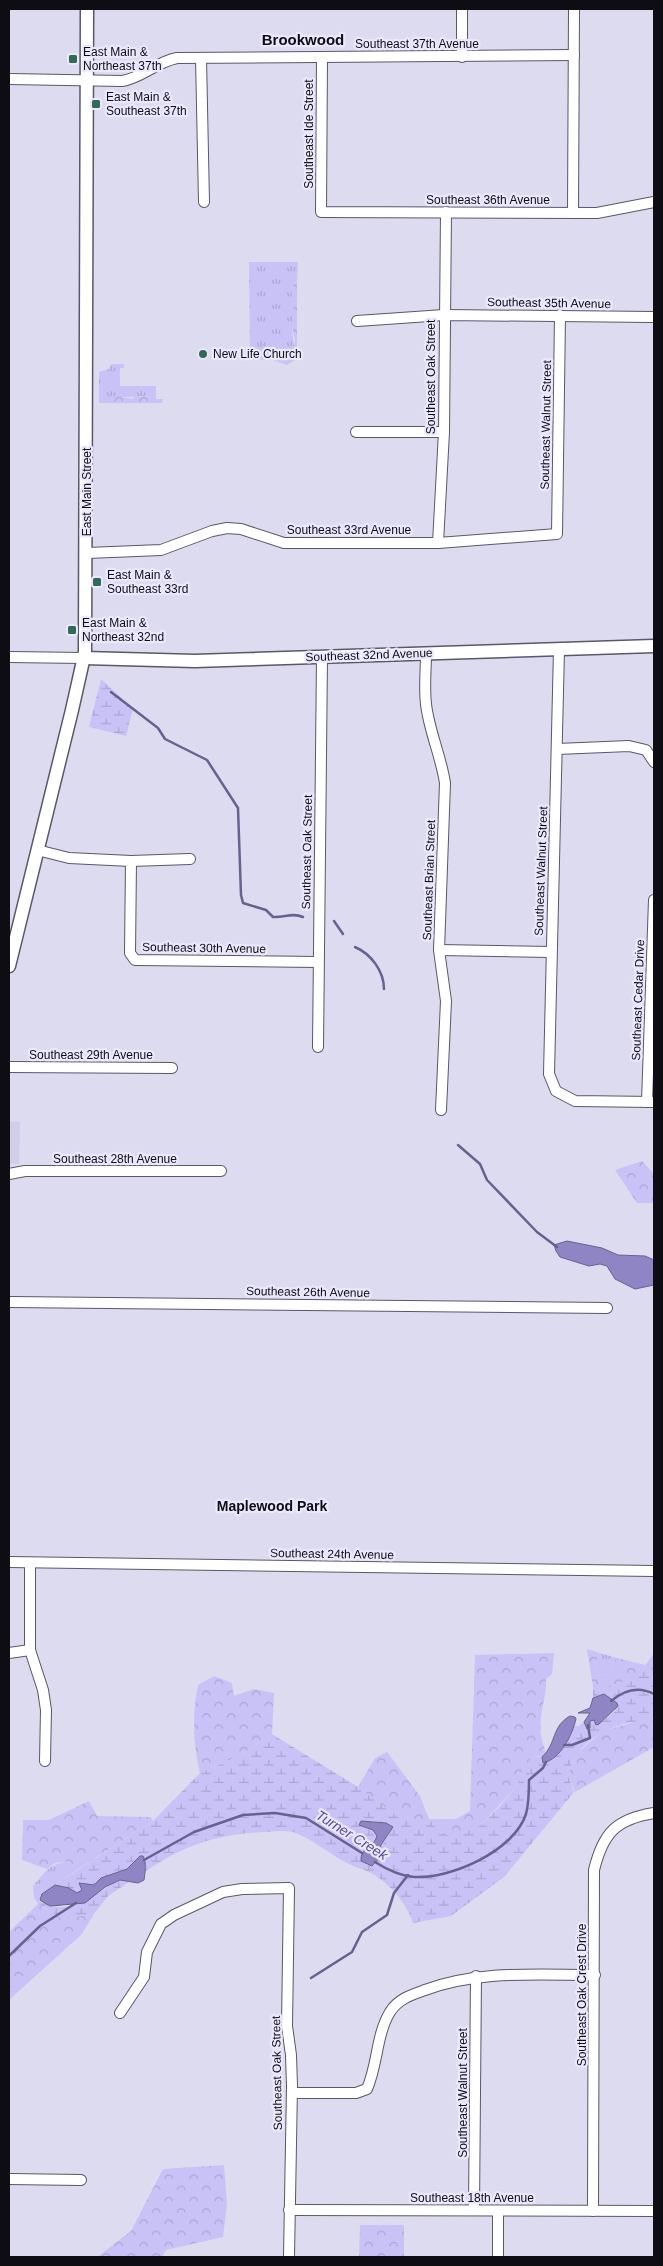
<svg xmlns="http://www.w3.org/2000/svg" width="663" height="2266" viewBox="0 0 663 2266" font-family="Helvetica,sans-serif">
<style>
.built{fill:#d1ceea}
.grass{fill:url(#grass-tufts)}
.forest{fill:url(#forest-crowns)}
.wetland{fill:url(#wetland-marsh);fill-rule:evenodd}
.water{fill:#8f85c5;stroke:#686190}
.lines{fill:none;stroke-linecap:round;stroke-linejoin:round}
.stream{stroke:#686190;stroke-width:2.5}
.minor-casing{stroke:#595769;stroke-width:12}
.major-casing{stroke:#595769;stroke-width:15}
.minor{stroke:#fff;stroke-width:10}
.major{stroke:#fff;stroke-width:12}
.poi-dot{fill:#306b56;stroke:#ebe8fd;stroke-width:2}
.labels{text-anchor:middle;dominant-baseline:central;stroke-width:4.5;stroke-linejoin:round;paint-order:stroke}
.street-label{font-size:12px;fill:#0e0d14;stroke:#ebe8fd}
.poi-label{font-size:12px;fill:#0e0d14;stroke:#ebe8fd;text-anchor:start}
.neighbourhood-label{font-size:14px;font-weight:bold;fill:#0e0d14;stroke:#ebe8fd}
.water-label{font-size:14px;font-style:italic;fill:#594896;stroke:#ebe8fd}
.quarter-label{font-size:15px;font-weight:bold;fill:#0e0d14;stroke:#ebe8fd}
</style>
<defs>
<pattern id="grass-tufts" width="24" height="20" patternUnits="userSpaceOnUse" patternTransform="scale(1.25)"><rect width="24" height="20" fill="#c9c2f6"/><path d="M3 7l-1-3M5 7V3M7 7l1-3M15 17l-1-3M17 17v-4M19 17l1-3" fill="none" stroke="#aba6d2"/></pattern>
<pattern id="forest-crowns" width="20" height="18" patternUnits="userSpaceOnUse" patternTransform="scale(1.25)"><rect width="20" height="18" fill="#c9c2f6"/><path d="M2 6a3 3 0 1 1 6 0M12 15a3 3 0 1 1 6 0" fill="none" stroke="#aba6d2"/></pattern>
<pattern id="wetland-marsh" width="20" height="14" patternUnits="userSpaceOnUse" patternTransform="scale(1.25)"><rect width="20" height="14" fill="#c9c2f6"/><path d="M1 5h8M5 5V1M11 12h8M15 12V8" fill="none" stroke="#aba6d2"/></pattern>
</defs>
<rect width="100%" height="100%" fill="#dddbf0"/>
<polygon class="built" points="9,1121 20,1122 19,1164 9,1164"/>
<g class="grass">
<path d="M249,262H298L297,281C286,290 296,295 295,306C295,312 292,318 292,325C292,336 295,346 295,357L297,359L287,365L273,360L250,359Z"/>
<polygon points="111,364 124,364 124,368 120,368 120,386 156,386 156,396 99,398 99,372 109,369"/>
<polygon points="600,1653 617,1658 613,1662 610,1673 602,1676 597,1675 595,1665"/>
<path d="M70,1861L77,1870L42,1894L38,1904L34,1897L33,1886C46,1871 49,1864 70,1861Z"/>
</g>
<g class="forest">
<polygon points="297,281 297,359 293,351 295,340 292,326 292,312 295,304 291,293 293,285"/>
<polygon points="116,396 132,399 135,397 156,396 156,399 163,399 162,403 99,403 99,398"/>
<polygon points="642,1161 654,1174 654,1203 637,1203 615,1170"/>
<polygon points="587,1649 600,1653 595,1665 597,1675 602,1676 610,1673 613,1662 617,1658 645,1665 638,1677 599,1690 593,1687"/>
<path d="M554,1653L552,1674L546,1679C547,1697 538,1716 541,1735C542,1742 545,1746 545,1754L542,1757L537,1756L523,1770L517,1786L480,1826L452,1837L439,1831L429,1819H401L358,1787L375,1758L387,1752L420,1796L429,1819H456L470,1811L475,1655Z"/>
<path d="M214,1676L232,1683L234,1696L254,1689L274,1693L272,1734L241,1755L200,1773C193,1744 192,1714 198,1685Z"/>
<polygon points="641,1720 654,1721 654,1747 575,1792 568,1774 577,1753 603,1731"/>
<polygon points="89,1801 97,1816 151,1817 153,1821 77,1870 70,1861 55,1863 47,1869 22,1860 23,1820 49,1820"/>
<polygon points="38,1904 63,1919 94,1914 82,1934 9,2000 9,1932"/>
<polygon points="224,2165 227,2204 223,2237 166,2250 162,2257 97,2257 131,2231 163,2169"/>
<polygon points="360,2225 404,2225 404,2257 359,2257"/>
</g>
<g class="wetland">
<polygon points="101,679 133,709 126,736 89,727"/>
<path d="M654,1653V1721C627,1719 594,1731 578,1753C573,1758 571,1768 568,1774L574,1792L504,1877L451,1916L413,1923C408,1905 387,1880 369,1872C363,1869 357,1868 351,1865C333,1857 317,1842 298,1834C289,1830 278,1831 268,1832C221,1833 184,1845 146,1871L145,1859L140,1856L127,1869L101,1878L94,1885L82,1883V1891L77,1893L69,1888L55,1885L153,1821L200,1773L241,1755L272,1734L358,1787L401,1819H429L439,1831L452,1837L480,1826L499,1807L517,1786L523,1770L531,1757H542L543,1763C560,1759 567,1741 574,1726H579L583,1722L588,1729L590,1721L594,1720L599,1724L615,1711L617,1703L609,1697L599,1695L593,1698V1687L599,1690L637,1677ZM369,1821L386,1823L389,1835C379,1847 382,1854 374,1866L365,1848L376,1841L377,1837Z"/>
<path d="M120,1880L129,1882L108,1896L94,1914L63,1919L38,1904L40,1900C70,1920 94,1892 120,1880Z"/>
</g>
<g class="water">
<polygon points="567,1241 602,1248 618,1255 645,1256 654,1260 654,1285 635,1289 615,1279 607,1266 600,1264 589,1266 560,1257 556,1251 554,1245"/>
<polygon points="604,1694 617,1703 618,1706 599,1724 596,1725 594,1720 590,1721 590,1728 587,1729 584,1722 590,1713 578,1713 590,1708 593,1698"/>
<path d="M570,1716L575,1717L576,1719C572,1735 561,1759 543,1763L542,1757C557,1743 551,1727 570,1716Z"/>
<path d="M361,1821L386,1823L393,1827L381,1845L380,1857L372,1866L361,1861C360,1847 374,1848 377,1836L373,1830L359,1825Z"/>
<path d="M140,1856H143C147,1863 145,1872 144,1880L138,1883L120,1880L105,1887L85,1903L50,1906L40,1900L42,1894L55,1885L69,1888L77,1893L82,1890L79,1883L94,1885L101,1878L127,1869Z"/>
</g>
<g class="lines">
<g class="stream">
<path d="M111,692L158,728L165,739L207,760L238,808L241,895L243,903L266,910L273,917C284,918 292,912 303,917"/>
<polyline points="334,921 343,934"/>
<path d="M355,947C371,954 384,971 384,989"/>
<polyline points="458,1145 480,1164 487,1180 537,1232 557,1247"/>
<path d="M611,1701C624,1690 639,1686 654,1694"/>
<polyline points="564,1745 572,1745 590,1738 588,1725"/>
<polyline points="144,1860 194,1832 243,1815 275,1813 306,1818 362,1853"/>
<path d="M375,1862C386,1869 401,1876 414,1877C451,1879 514,1851 526,1814C529,1803 529,1792 529,1780L543,1768L546,1762"/>
<polyline points="9,1956 40,1926 76,1903"/>
<polyline points="311,1978 352,1952 362,1932 387,1915 394,1893 408,1875"/>
</g>
<defs>
<g id="minor">
<polyline points="322,57 321,212 597,213 654,202"/>
<polyline points="462,57 462,9"/>
<polyline points="201,58 204,202"/>
<path d="M9,79L122,81C142,78 156,62 177,58L574,55"/>
<polyline points="573,213 574,9"/>
<polyline points="357,321 444,315 654,317"/>
<polyline points="356,432 444,432"/>
<polyline points="438,543 444,432 446,212"/>
<polyline points="87,553 161,550 212,531 227,528 241,529 284,543 438,543 557,534 560,315"/>
<polyline points="559,649 549,1074 556,1091 575,1101 654,1102"/>
<path d="M426,653C426,670 424,687 426,704C429,731 441,756 445,783L439,950L446,1001L441,1110"/>
<polyline points="9,657 84,658"/>
<polyline points="557,749 629,746 646,750 654,762"/>
<polyline points="37,850 69,858 131,861 130,953 135,960 318,962"/>
<polyline points="131,861 190,859"/>
<polyline points="439,950 551,952"/>
<polyline points="318,1047 322,657"/>
<polyline points="9,1067 172,1068"/>
<polyline points="647,1102 654,900"/>
<polyline points="9,1174 25,1171 221,1171"/>
<polyline points="9,1302 607,1308"/>
<polyline points="9,1562 654,1571"/>
<polyline points="30,1563 30,1650 43,1690 46,1710 45,1761"/>
<polyline points="9,1653 30,1650"/>
<polyline points="120,2013 144,1977 147,1952 161,1924 174,1915 223,1892 242,1889 289,1888 287,2026 291,2055 292,2086 289,2257"/>
<path d="M292,2093H356L367,2089C378,2064 376,2035 390,2012C398,1999 411,1995 425,1990C480,1970 537,1975 595,1975"/>
<polyline points="9,2179 81,2180"/>
<polyline points="289,2210 654,2211"/>
<polyline points="474,2210 476,1976"/>
<path d="M593,2211L594,1870C603,1833 616,1819 654,1813"/>
<polyline points="498,2257 498,2211"/>
</g>
<g id="major">
<polyline points="84,658 195,661 654,646"/>
<polyline points="9,966 72,710 85,652 87,9"/>
</g>
</defs>
<use href="#minor" class="minor-casing"/>
<use href="#major" class="major-casing"/>
<use href="#minor" class="minor"/>
<use href="#major" class="major"/>
</g>
<g class="poi-dot">
<rect x="68" y="54" width="10" height="10" rx="2.5"/>
<rect x="91" y="99" width="10" height="10" rx="2.5"/>
<circle cx="203" cy="354" r="5"/>
<rect x="92" y="577" width="10" height="10" rx="2.5"/>
<rect x="67" y="625" width="10" height="10" rx="2.5"/>
</g>
<g class="labels">
<g class="street-label">
<text x="417" y="44">Southeast 37th Avenue</text>
<text transform="translate(309 134) rotate(-90)">Southeast Ide Street</text>
<text x="488" y="200">Southeast 36th Avenue</text>
<text transform="translate(549 303) rotate(1)">Southeast 35th Avenue</text>
<text transform="translate(431 377) rotate(-90)">Southeast Oak Street</text>
<text transform="translate(546 425) rotate(-89)">Southeast Walnut Street</text>
<text transform="translate(87 492) rotate(-90)">East Main Street</text>
<text x="349" y="530">Southeast 33rd Avenue</text>
<text transform="translate(369 655) rotate(-2)">Southeast 32nd Avenue</text>
<text transform="translate(307 852) rotate(-89)">Southeast Oak Street</text>
<text transform="translate(541 871) rotate(-88)">Southeast Walnut Street</text>
<text transform="translate(429 880) rotate(-88)">Southeast Brian Street</text>
<text transform="translate(204 948) rotate(1)">Southeast 30th Avenue</text>
<text transform="translate(638 1000) rotate(-88)">Southeast Cedar Drive</text>
<text x="91" y="1055">Southeast 29th Avenue</text>
<text x="115" y="1159">Southeast 28th Avenue</text>
<text transform="translate(308 1292) rotate(1)">Southeast 26th Avenue</text>
<text transform="translate(332 1554) rotate(1)">Southeast 24th Avenue</text>
<text transform="translate(582 1995) rotate(-90)">Southeast Oak Crest Drive</text>
<text transform="translate(277 2073) rotate(-91)">Southeast Oak Street</text>
<text transform="translate(463 2093) rotate(-90)">Southeast Walnut Street</text>
<text x="472" y="2198">Southeast 18th Avenue</text>
</g>
<g class="poi-label">
<text x="83" y="52">East Main &amp;<tspan x="83" dy="14">Northeast 37th</tspan></text>
<text x="106" y="97">East Main &amp;<tspan x="106" dy="14">Southeast 37th</tspan></text>
<text x="213" y="354">New Life Church</text>
<text x="107" y="575">East Main &amp;<tspan x="107" dy="14">Southeast 33rd</tspan></text>
<text x="82" y="623">East Main &amp;<tspan x="82" dy="14">Northeast 32nd</tspan></text>
</g>
<g class="neighbourhood-label">
<text x="272" y="1506">Maplewood Park</text>
</g>
<g class="water-label">
<text transform="translate(352 1835) rotate(32)">Turner Creek</text>
</g>
<g class="quarter-label">
<text x="303" y="39">Brookwood</text>
</g>
</g>
<rect width="663" height="2266" fill="none" stroke="#0e0d14" stroke-width="20"/>
</svg>
